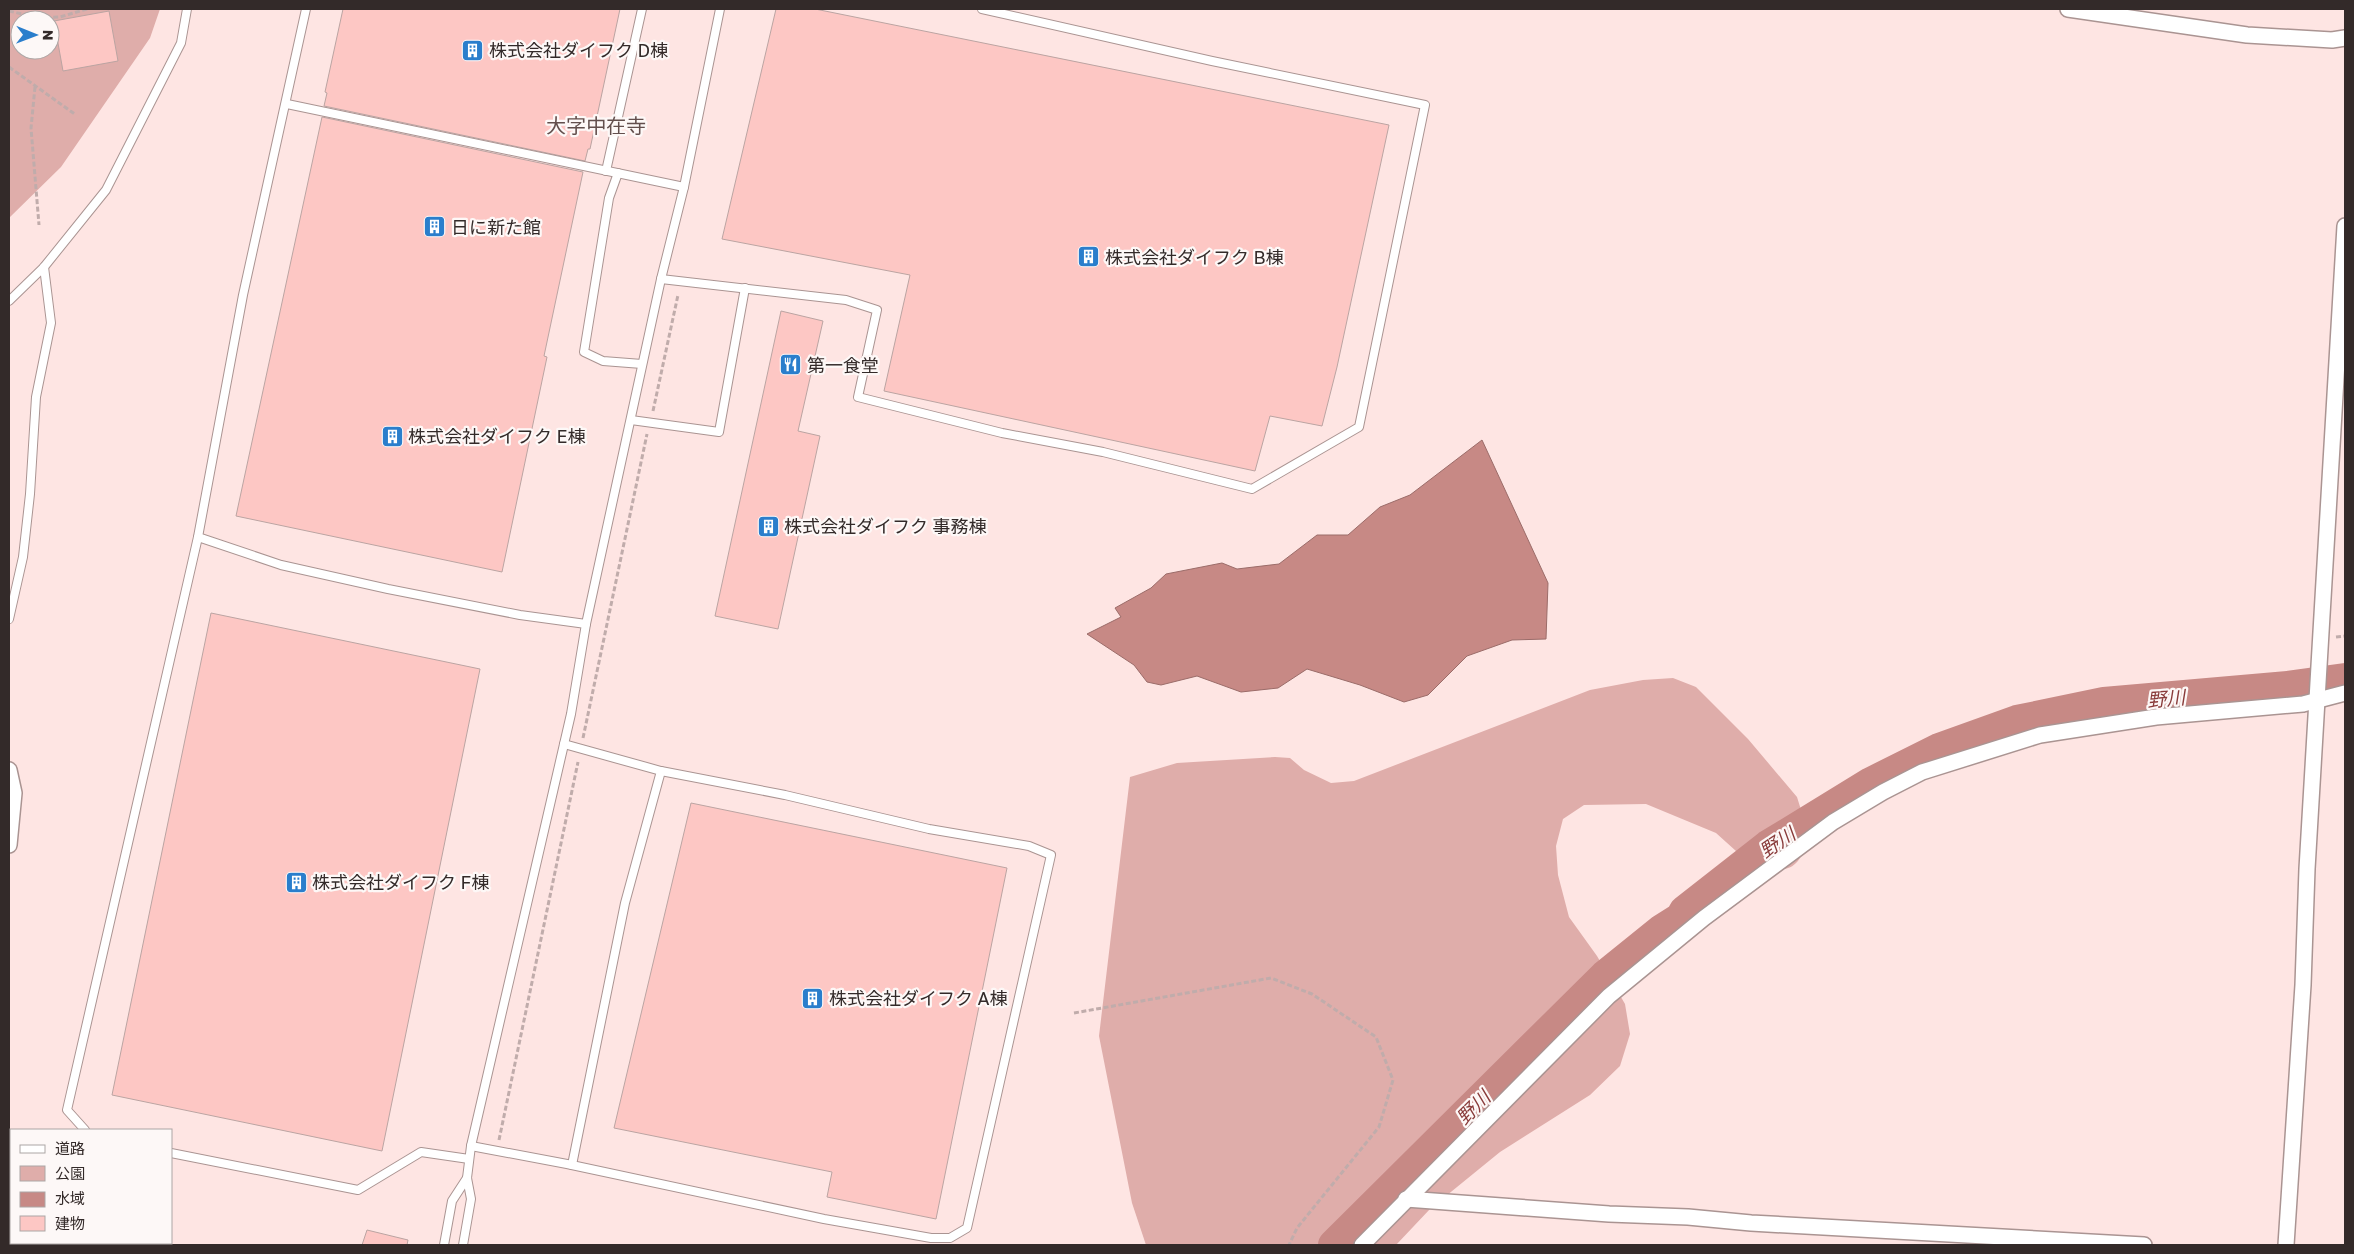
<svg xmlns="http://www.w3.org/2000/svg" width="2354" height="1254" viewBox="0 0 2354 1254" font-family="'Golos Text','Noto Sans JP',sans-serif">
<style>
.green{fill:#dfadaa;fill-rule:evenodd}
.water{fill:#c78985;stroke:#9b6c69}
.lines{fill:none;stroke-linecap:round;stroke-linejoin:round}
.river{stroke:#c78985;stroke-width:32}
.building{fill:#fdc7c4;stroke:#bba4a2}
.service-casing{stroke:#aa9492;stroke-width:10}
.minor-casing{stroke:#aa9492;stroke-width:18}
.path{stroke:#c0acab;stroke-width:3;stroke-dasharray:5 2.5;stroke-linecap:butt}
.service{stroke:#fff;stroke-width:8}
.minor{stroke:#fff;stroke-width:15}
.labels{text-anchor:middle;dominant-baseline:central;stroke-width:4.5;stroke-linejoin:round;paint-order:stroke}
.poi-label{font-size:18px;fill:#332a29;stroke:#fdf8f7;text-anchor:start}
.water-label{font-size:19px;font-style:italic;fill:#893b3a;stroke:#fdf8f7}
.quarter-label{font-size:20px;fill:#634f4d;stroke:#fdf8f7}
</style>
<rect width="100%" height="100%" fill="#fee5e3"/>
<g class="green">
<path d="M9,9H160L150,38L61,167L9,218ZM20,20H50V50H20Z"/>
<path d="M1673,678L1696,687L1748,739L1797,797L1810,839C1795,872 1791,871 1756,869L1716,833L1646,804L1584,805L1563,819L1556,846L1558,875L1569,917L1597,956L1625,1004L1630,1034L1620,1066L1590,1095L1500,1152L1430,1209L1396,1245H1146L1132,1203L1099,1036L1130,777L1177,763L1275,757L1290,758L1304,770L1331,783L1354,781L1590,690L1643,680Z"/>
</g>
<polygon class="water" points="1482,440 1548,583 1546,639 1512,640 1467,656 1428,695 1404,702 1360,685 1307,669 1278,688 1241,692 1197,676 1161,685 1147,682 1134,665 1087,634 1121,617 1115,608 1151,588 1166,574 1222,563 1237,569 1279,564 1317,535 1348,535 1380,507 1410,495"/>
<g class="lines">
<polyline class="river" points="1334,1245 1605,976 1662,930 1681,918 1685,911 1768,846 1871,783 1939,749 2017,721 2104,703 2288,687 2345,679"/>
</g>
<g class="building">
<polygon points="343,9 620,9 590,149 588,149 585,161 324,106 327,93 325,92"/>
<polygon points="776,9 815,9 1389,125 1337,367 1322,426 1270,416 1255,471 884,391 910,275 722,239"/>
<polygon points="109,11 118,61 63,71 54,21"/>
<polygon points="322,117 583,172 544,356 547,357 502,572 236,516"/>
<polygon points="781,311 823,321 798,431 820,436 778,629 715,616"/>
<polygon points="211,613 480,669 382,1151 112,1095"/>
<polygon points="691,803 1007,868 936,1219 827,1197 832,1172 614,1128"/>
<polygon points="367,1230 408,1240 407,1245 362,1245"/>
</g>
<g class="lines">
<defs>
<g id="service">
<polyline points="287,104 684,187"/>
<polyline points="606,171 642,9"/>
<polyline points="618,173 609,198 584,352 603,361 642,364"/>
<polyline points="661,279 846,300 877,310 858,397 1002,433 1103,452 1252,489 1359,427 1425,105 1212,61 982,9"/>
<polyline points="9,301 44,267 106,190 181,43 187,9"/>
<polyline points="631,420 719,432 745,288"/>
<polyline points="198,537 281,565 388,589 520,615 586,624"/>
<polyline points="9,619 23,557 30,494 36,397 51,323 44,267"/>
<polyline points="85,1130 67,1110 198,537 243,295 306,9"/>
<polyline points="471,1146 567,1164 824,1219 931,1238 950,1238 967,1228 1051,855 1029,846 929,829 785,795 661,771 564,744"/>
<polyline points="171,1153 358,1190 421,1152 469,1159"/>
<polyline points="572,1165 625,903 661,771"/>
<polyline points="444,1245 452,1201 467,1178"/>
<polyline points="463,1245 471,1199 467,1178 471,1146 571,714 586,624 661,279 684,187 720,9"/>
</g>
<g id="minor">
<polyline points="2068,9 2247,35 2332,40 2345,38"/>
<polyline points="9,770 14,793 9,845"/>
<polyline points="1406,1199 1609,1214 1688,1217 1751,1223 2144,1245"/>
<polyline points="9,1204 11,1206"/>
<polyline points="82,1243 88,1245"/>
<polyline points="1362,1245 1609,996 1704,918 1833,822 1883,792 1922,772 2040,735 2156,717 2303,704 2345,693"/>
<polyline points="2286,1245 2303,985 2307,869 2345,226"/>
</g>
</defs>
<use href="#service" class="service-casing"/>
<use href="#minor" class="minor-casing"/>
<g class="path">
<polyline points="9,11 40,18 60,17 87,9"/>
<polyline points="9,67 76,115"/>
<polyline points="35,87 31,128 39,225"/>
<polyline points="653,411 678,295"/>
<polyline points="2336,637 2345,636"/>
<polyline points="583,738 647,434"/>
<polyline points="1074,1013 1271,978 1312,994 1376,1037 1393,1080 1379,1127 1297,1228 1289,1245"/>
<polyline points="499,1140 578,762"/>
</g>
<use href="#service" class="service"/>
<use href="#minor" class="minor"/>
</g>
<defs>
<symbol id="building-square" viewBox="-11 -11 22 22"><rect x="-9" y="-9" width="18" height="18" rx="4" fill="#2a7ecc" stroke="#fdf8f7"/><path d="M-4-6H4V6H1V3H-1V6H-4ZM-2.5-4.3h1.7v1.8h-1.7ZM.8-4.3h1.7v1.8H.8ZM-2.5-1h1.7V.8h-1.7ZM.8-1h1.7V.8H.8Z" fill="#fff"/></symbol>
<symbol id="restaurant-square" viewBox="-11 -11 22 22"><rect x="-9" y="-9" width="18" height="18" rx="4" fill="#2a7ecc" stroke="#fdf8f7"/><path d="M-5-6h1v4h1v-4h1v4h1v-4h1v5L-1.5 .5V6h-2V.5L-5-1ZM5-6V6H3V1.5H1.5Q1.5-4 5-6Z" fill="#fff"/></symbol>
</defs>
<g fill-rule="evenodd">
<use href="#building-square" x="460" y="38" width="25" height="25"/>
<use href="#building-square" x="422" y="214" width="25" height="25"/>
<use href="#building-square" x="1076" y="244" width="25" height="25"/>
<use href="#restaurant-square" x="778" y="352" width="25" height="25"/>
<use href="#building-square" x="380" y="424" width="25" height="25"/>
<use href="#building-square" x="756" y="514" width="25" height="25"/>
<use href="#building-square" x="284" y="870" width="25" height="25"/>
<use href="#building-square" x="800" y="986" width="25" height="25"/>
</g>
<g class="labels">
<g class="poi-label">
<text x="489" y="50">株式会社ダイフク D棟</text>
<text x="451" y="227">日に新た館</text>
<text x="1105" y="257">株式会社ダイフク B棟</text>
<text x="807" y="365">第一食堂</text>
<text x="408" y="436">株式会社ダイフク E棟</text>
<text x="784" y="526">株式会社ダイフク 事務棟</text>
<text x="312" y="882">株式会社ダイフク F棟</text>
<text x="829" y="998">株式会社ダイフク A棟</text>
</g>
<g class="water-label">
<text transform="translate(2166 698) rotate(-5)">野川</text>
<text transform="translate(1777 842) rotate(-34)">野川</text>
<text transform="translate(1473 1107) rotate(-45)">野川</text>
</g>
<g class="quarter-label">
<text x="596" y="125">大字中在寺</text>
</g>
</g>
<rect width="2354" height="1254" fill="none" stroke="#332a29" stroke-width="20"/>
<rect x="10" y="1129" width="162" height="115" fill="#fdf8f7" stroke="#aca6a5"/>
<rect x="20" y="1145" width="25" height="8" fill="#ffffff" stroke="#aca6a5"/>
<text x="55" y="1154" font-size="15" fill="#332a29">道路</text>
<rect x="20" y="1166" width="25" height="15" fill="#dfadaa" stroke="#aca6a5"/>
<text x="55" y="1179" font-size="15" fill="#332a29">公園</text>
<rect x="20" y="1192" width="25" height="15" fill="#c78985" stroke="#aca6a5"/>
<text x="55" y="1204" font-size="15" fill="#332a29">水域</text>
<rect x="20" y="1216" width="25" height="15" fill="#fdc7c4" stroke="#aca6a5"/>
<text x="55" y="1229" font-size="15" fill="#332a29">建物</text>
<g transform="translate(35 35) rotate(91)"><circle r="24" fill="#fdf8f7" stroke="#aca6a5"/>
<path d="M0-4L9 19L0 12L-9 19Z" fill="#2a7ecc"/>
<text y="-8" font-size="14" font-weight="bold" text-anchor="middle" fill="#332a29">N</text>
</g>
</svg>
